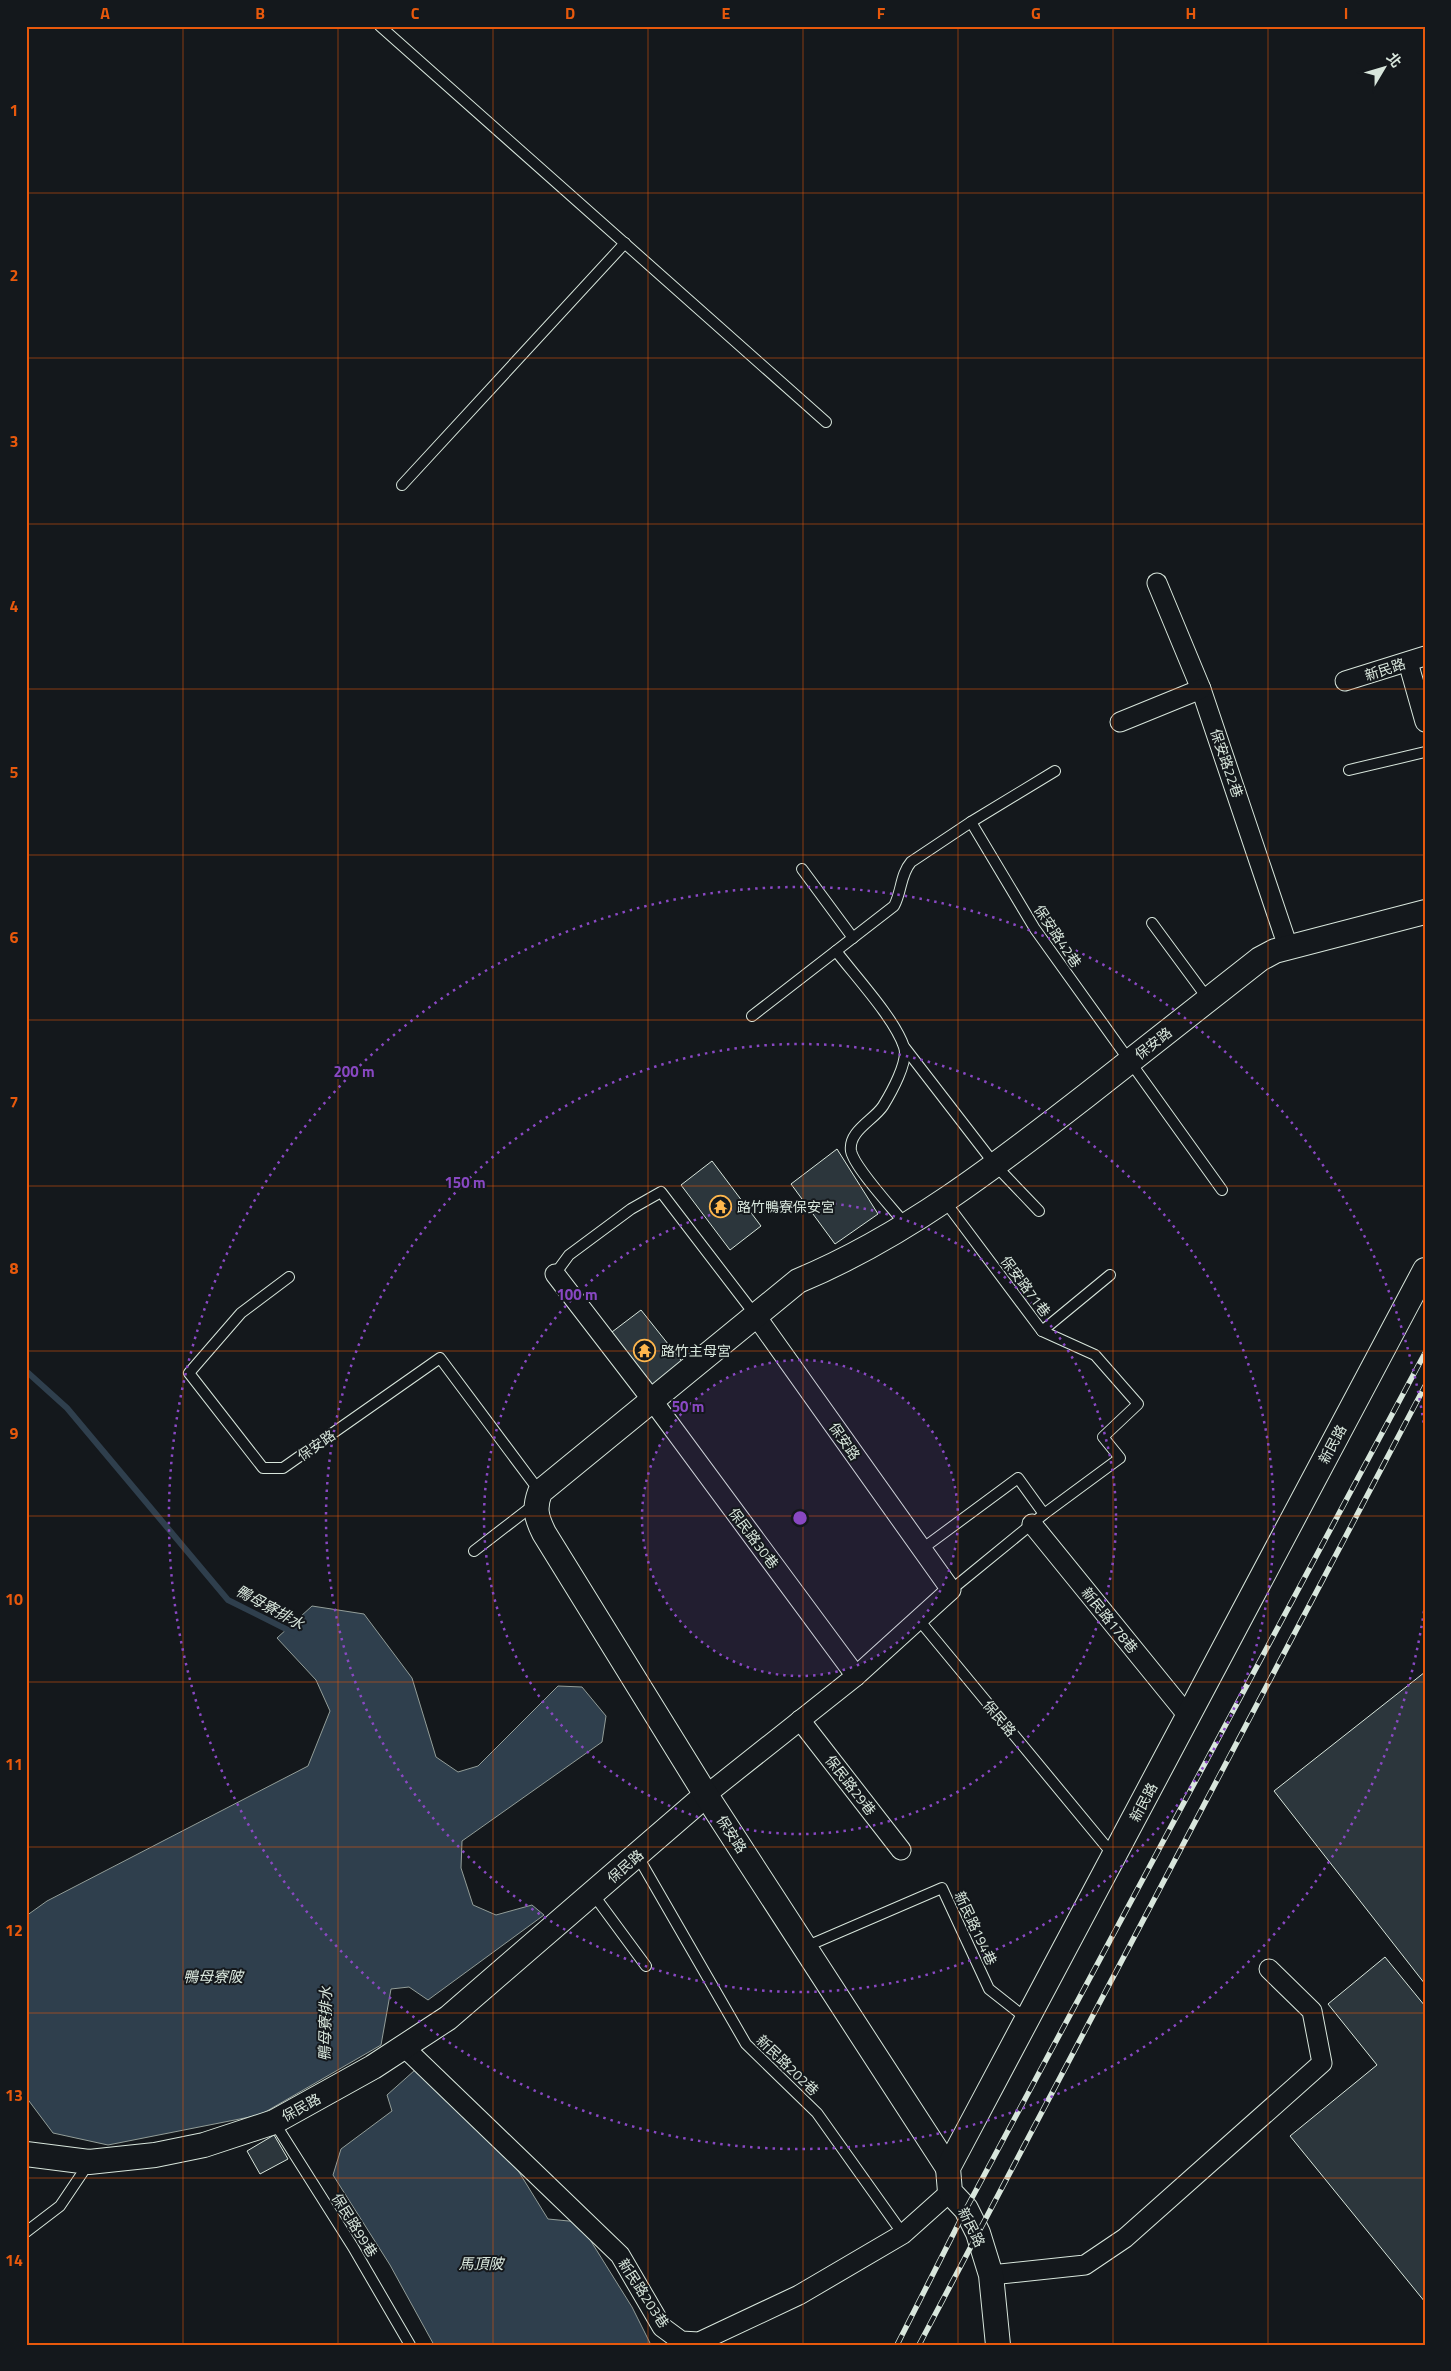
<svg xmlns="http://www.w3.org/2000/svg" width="1451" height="2371" viewBox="0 0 1451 2371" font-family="'Titillium Web','Noto Sans TC',sans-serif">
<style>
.water{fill:#2f3f4d;stroke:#939e99}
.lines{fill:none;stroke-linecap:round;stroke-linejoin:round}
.stream{stroke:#2f3f4d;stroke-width:6}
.building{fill:#2c363c;stroke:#d8e6dc}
.service-casing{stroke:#d8e6dc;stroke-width:12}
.minor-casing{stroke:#d8e6dc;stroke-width:21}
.tertiary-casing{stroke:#d8e6dc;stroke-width:26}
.service{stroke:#14181c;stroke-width:10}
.minor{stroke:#14181c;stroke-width:19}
.tertiary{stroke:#14181c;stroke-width:24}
.rail-casing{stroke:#d8e6dc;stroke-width:5.5}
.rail{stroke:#14181c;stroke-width:4;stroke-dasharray:11;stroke-linecap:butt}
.grid{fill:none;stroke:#e8590c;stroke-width:1;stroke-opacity:0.55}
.ring{fill:none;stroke:#8948c3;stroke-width:2.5;stroke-dasharray:2.5 5}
.labels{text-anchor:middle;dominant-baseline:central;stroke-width:4;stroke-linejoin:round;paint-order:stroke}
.street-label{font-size:14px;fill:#d8e6dc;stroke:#14181c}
.poi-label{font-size:14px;fill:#d8e6dc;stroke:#14181c;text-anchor:start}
.water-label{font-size:15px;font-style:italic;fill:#d8e6dc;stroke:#14181c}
.centre{fill:#8948c3;stroke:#14181c;stroke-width:2.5}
.ring-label{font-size:15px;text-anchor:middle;font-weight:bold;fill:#8948c3;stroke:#14181c;stroke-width:4;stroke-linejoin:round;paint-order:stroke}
.neatline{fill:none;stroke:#e8590c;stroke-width:2}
.grid-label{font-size:16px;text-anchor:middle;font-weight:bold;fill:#e8590c}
</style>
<rect width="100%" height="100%" fill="#14181c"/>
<g class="water">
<polygon points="312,1606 364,1614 412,1678 436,1757 458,1772 478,1766 558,1686 582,1687 606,1716 602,1742 462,1841 461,1868 473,1905 496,1915 532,1905 544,1915 428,2000 409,1987 391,1989 381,2045 260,2115 108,2145 53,2133 26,2097 26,1916 47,1901 308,1766 330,1711 316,1680 277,1638"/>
<polygon points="415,2070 514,2164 548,2219 579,2222 632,2307 651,2345 434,2345 390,2265 333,2175 341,2149 392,2111 387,2095"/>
</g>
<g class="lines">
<polyline class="stream" points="26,1371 67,1408 228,1600 294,1633"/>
</g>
<g class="building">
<polygon points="837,1149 878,1214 835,1244 791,1184"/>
<polygon points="712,1161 761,1226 730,1250 681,1185"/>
<polygon points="641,1310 684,1364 650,1391 608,1335"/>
<polygon points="1425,1672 1425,1984 1274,1791"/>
<polygon points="1385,1957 1425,2006 1425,2302 1290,2136 1377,2065 1328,2004"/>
<polygon points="274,2135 288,2159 260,2174 247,2151"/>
</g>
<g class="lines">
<defs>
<g id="service">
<polyline points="380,26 826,422"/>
<polyline points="402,485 625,243"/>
<polyline points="1349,770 1425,752"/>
<polyline points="971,822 1035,929 1222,1190"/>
<polyline points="802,869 853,938"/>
<polyline points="1152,923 1208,999"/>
<path d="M836,951C855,976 895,1019 904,1047C909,1061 891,1093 883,1106C874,1120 848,1131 851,1151C854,1167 893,1209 905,1224"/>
<path d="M752,1016L894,906C902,891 900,875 911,862L971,822L1055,771"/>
<polyline points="905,1048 996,1166 1039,1211"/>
<polyline points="944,1200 1042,1331 1095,1355 1138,1404 1103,1437 1120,1458 1044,1514 951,1590"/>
<polyline points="555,1274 569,1255 631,1209 661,1192 756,1316"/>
<polyline points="289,1277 241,1313 189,1373 263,1468 283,1468 440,1358 540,1492"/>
<polyline points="1042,1331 1110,1275"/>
<polyline points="922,1549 1018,1478 1044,1514"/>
<polyline points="474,1551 535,1504"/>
<polyline points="919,1620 1114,1856"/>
<polyline points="637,1855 746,2044 817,2113 903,2234"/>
<polyline points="593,1894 646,1966"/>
<polyline points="805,1947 942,1888 989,1989 1027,2019"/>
<polyline points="274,2122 353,2247 410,2345"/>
<polyline points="26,2232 60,2206 89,2163"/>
</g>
<g id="minor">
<polyline points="1157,583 1201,689 1288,947"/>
<polyline points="1408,662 1425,722"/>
<polyline points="1345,681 1425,656"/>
<polyline points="1120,722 1201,689"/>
<polyline points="555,1274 652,1400 856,1676"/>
<polyline points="1032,1524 1188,1716"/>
<polyline points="800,1720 901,1850"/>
<polyline points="706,1795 856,1676 951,1590 756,1316"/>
<polyline points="404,2047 620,2255 662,2327 681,2341 699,2342 799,2295 903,2234 950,2192"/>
<polyline points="991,2275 1085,2265 1125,2238 1322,2063 1312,2011 1269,1969"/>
</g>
<g id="tertiary">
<polyline points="26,2154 89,2162 155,2155 204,2145 274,2122 373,2067 448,2018 706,1795"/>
<path d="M948,2168L706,1795L544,1533C536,1517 534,1508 540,1492L798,1281C904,1237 997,1165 1087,1095C1144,1050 1202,1005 1260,959L1275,951L1425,912"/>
<polyline points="998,2345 991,2275 978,2233 966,2209 950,2192 948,2168 1425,1270"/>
</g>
</defs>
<use href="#service" class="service-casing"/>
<use href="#minor" class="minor-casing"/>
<use href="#tertiary" class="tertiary-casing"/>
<use href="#service" class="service"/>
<use href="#minor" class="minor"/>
<use href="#tertiary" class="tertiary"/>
<defs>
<g id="rail">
<polyline points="897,2345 966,2209 1425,1353"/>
<polyline points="919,2345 1425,1386"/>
</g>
</defs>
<use href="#rail" class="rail-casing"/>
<use href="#rail" class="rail"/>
</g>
<path class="grid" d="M183,26V2345M338,26V2345M493,26V2345M648,26V2345M803,26V2345M958,26V2345M1113,26V2345M1268,26V2345M26,193H1425M26,358H1425M26,524H1425M26,689H1425M26,855H1425M26,1020H1425M26,1186H1425M26,1351H1425M26,1516H1425M26,1682H1425M26,1847H1425M26,2013H1425M26,2178H1425"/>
<circle cx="800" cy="1518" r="158" fill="#8948c3" fill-opacity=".12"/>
<g class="ring">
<circle cx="800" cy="1518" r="158"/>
<circle cx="800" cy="1518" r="316"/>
<circle cx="800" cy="1518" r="474"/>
<path d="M1424 1611A631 631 0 1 1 1424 1425"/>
</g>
<defs>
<symbol id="temple-ring" viewBox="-11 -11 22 22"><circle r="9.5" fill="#14181c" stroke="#ffb74d" stroke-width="1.5"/><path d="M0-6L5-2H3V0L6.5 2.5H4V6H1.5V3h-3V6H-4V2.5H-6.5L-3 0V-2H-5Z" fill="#ffb74d"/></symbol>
</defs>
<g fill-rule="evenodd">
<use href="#temple-ring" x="708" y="1194" width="25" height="25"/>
<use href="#temple-ring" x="632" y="1338" width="25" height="25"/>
</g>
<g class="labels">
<g class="street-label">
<text transform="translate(1385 669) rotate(-18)">新民路</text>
<text transform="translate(1227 763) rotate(71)">保安路22巷</text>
<text transform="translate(1058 936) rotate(56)">保安路42巷</text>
<text transform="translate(1153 1043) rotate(-38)">保安路</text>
<text transform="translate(1026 1286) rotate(53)">保安路71巷</text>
<text transform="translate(845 1441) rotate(55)">保安路</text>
<text transform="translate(1332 1444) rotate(-62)">新民路</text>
<text transform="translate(316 1445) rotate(-35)">保安路</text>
<text transform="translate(754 1538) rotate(53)">保民路30巷</text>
<text transform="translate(1110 1620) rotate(51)">新民路178巷</text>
<text transform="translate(1000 1718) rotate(50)">保民路</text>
<text transform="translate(851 1785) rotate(52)">保民路29巷</text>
<text transform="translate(1143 1802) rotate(-62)">新民路</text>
<text transform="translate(732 1834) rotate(57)">保安路</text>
<text transform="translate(625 1866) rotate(-41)">保民路</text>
<text transform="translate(976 1928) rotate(65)">新民路194巷</text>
<text transform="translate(788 2065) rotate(44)">新民路202巷</text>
<text transform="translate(301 2107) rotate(-29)">保民路</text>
<text transform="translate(355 2225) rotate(58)">保民路99巷</text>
<text transform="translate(972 2227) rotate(64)">新民路</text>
<text transform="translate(644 2293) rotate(57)">新民路203巷</text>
</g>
<g class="poi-label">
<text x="737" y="1206">路竹鴨寮保安宮</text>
<text x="661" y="1350">路竹主母宮</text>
</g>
<g class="water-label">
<text transform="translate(270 1607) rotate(29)">鴨母寮排水</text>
<text x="213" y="1976">鴨母寮陂</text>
<text transform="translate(325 2024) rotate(-89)">鴨母寮排水</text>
<text x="481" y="2263">馬頂陂</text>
</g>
</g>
<circle cx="800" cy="1518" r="8" class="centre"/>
<g class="ring-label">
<text x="354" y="1077">200 m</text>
<text x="465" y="1188">150 m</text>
<text x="577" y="1300">100 m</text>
<text x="688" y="1412">50 m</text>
</g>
<rect width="1451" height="2371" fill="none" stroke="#14181c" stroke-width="55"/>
<g transform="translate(1384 68) rotate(52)" stroke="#14181c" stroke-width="4" paint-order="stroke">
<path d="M0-4L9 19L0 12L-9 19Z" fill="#d8e6dc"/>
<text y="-8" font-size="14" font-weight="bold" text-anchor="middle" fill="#d8e6dc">北</text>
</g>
<rect x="28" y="28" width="1396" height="2316" class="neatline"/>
<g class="grid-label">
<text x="105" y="19">A</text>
<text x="260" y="19">B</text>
<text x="415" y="19">C</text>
<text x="570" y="19">D</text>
<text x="726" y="19">E</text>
<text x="881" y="19">F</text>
<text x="1036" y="19">G</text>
<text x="1191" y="19">H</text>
<text x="1346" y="19">I</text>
<text x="14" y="116">1</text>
<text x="14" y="281">2</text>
<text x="14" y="447">3</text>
<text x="14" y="612">4</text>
<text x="14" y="778">5</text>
<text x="14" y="943">6</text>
<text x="14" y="1108">7</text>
<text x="14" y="1274">8</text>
<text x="14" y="1439">9</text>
<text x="14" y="1605">10</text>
<text x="14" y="1770">11</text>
<text x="14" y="1936">12</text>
<text x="14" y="2101">13</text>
<text x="14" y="2266">14</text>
</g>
</svg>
